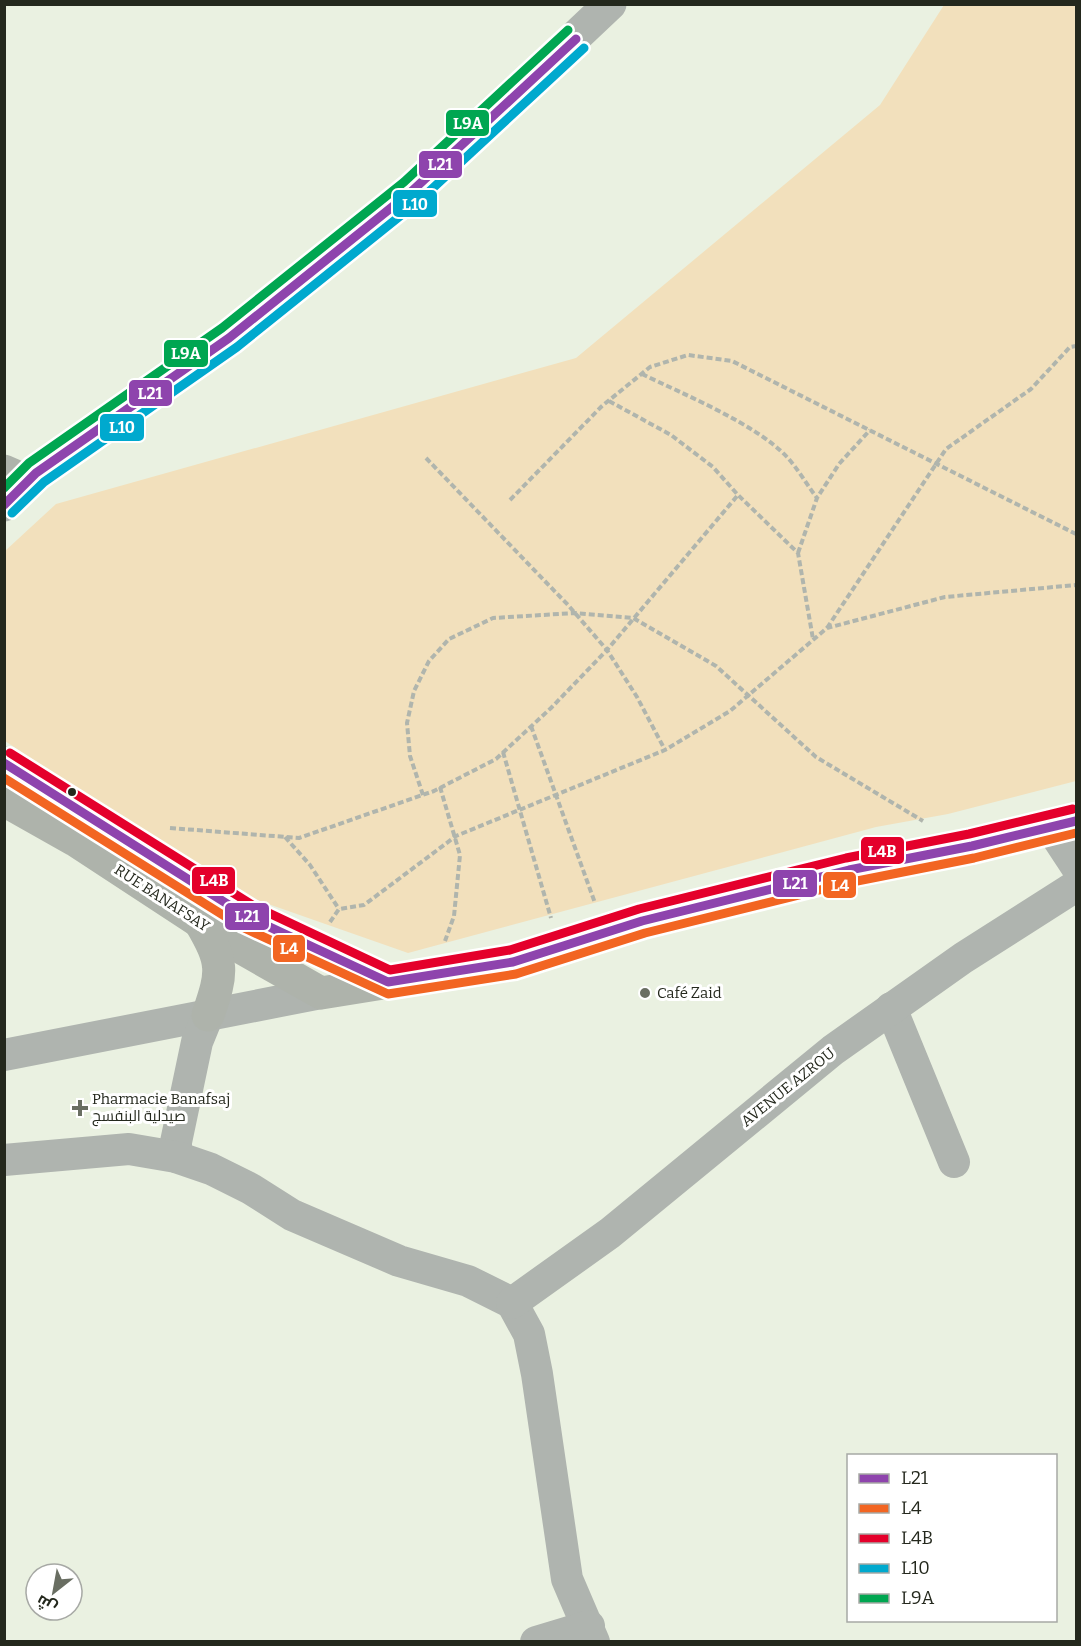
<svg xmlns="http://www.w3.org/2000/svg" width="1081" height="1646" viewBox="0 0 1081 1646" font-family="Bitter,Cairo,serif">
<style>
.green{fill:#f2e0bc}
.lines{fill:none;stroke-linecap:round;stroke-linejoin:round}
.path{stroke:#b0b5ad;stroke-width:4;stroke-dasharray:6 3;stroke-linecap:butt}
.minor{stroke:#afb4af;stroke-width:32}
.tertiary{stroke:#afb4af;stroke-width:33}
.secondary{stroke:#aeb3ab;stroke-width:33}
.bus-1-casing{stroke:#fff;stroke-width:14}
.bus-2-casing{stroke:#fff;stroke-width:14}
.bus-3-casing{stroke:#fff;stroke-width:14}
.bus-4-casing{stroke:#fff;stroke-width:14}
.bus-5-casing{stroke:#fff;stroke-width:14}
.bus-1{stroke:#8e44ad;stroke-width:9}
.bus-2{stroke:#f26522;stroke-width:9}
.bus-3{stroke:#e4002b;stroke-width:9}
.bus-4{stroke:#00a9ce;stroke-width:9}
.bus-5{stroke:#00a651;stroke-width:9}
.bus-dot{fill:#24281d;stroke:#fff;stroke-width:2}
.poi-dot{fill:#696e62;stroke:#fff;stroke-width:2}
.labels{text-anchor:middle;dominant-baseline:central;stroke-width:6;stroke-linejoin:round;paint-order:stroke}
.street-label{font-size:15px;fill:#24281d;stroke:#fff}
.poi-label{font-size:15px;fill:#24281d;stroke:#fff;text-anchor:start}
.line-badge{stroke:#fff;stroke-width:2}
.badge-label{font-size:16px;text-anchor:middle;font-weight:bold;fill:#fff}
</style>
<rect width="100%" height="100%" fill="#eaf1e1"/>
<polygon class="green" points="944,5 1076,5 1076,781 948,814 876,827 408,953 228,890 5,741 5,551 56,504 576,358 880,105"/>
<g class="lines">
<g class="path">
<path d="M642,374C683,394 756,424 787,457C798,469 807,485 817,498"/>
<polyline points="609,401 671,435 713,467 738,495 798,553 813,639"/>
<polyline points="426,458 568,605 607,650 637,697 665,750"/>
<polyline points="510,500 602,406 650,367 688,355 732,361 1076,534"/>
<polyline points="798,553 817,498 839,464 870,430"/>
<polyline points="827,628 946,449 1031,389 1070,347 1076,346"/>
<polyline points="531,726 595,903"/>
<polyline points="503,752 551,918"/>
<polyline points="440,787 460,855 454,916 445,941"/>
<polyline points="423,795 410,756 407,723 414,691 429,661 449,639 493,618 575,613 633,618 716,666 816,757 923,821"/>
<polyline points="170,828 299,838 434,791 496,759 551,708 607,650 738,495"/>
<polyline points="285,837 310,865 339,909"/>
<polyline points="330,922 339,909 364,905 456,836 665,750 730,711 827,628 945,597 1076,585"/>
</g>
<g class="minor">
<polyline points="1051,828 1076,866"/>
<polyline points="891,1008 954,1162"/>
<polyline points="4,1055 321,993"/>
<polyline points="176,1157 176,1142 197,1042 208,1015"/>
<polyline points="4,1160 129,1149 176,1157 211,1169 251,1189 292,1215 399,1261 468,1281 512,1303 529,1334 537,1374 567,1579 594,1642"/>
<polyline points="512,1303 610,1233 833,1050 963,958 1076,886"/>
<polyline points="536,1642 589,1626"/>
</g>
<polyline class="tertiary" points="4,505 36,473 229,338 412,191 610,4"/>
<g class="secondary">
<polyline points="4,471 20,478"/>
<polyline points="4,763 248,917 388,982"/>
<polyline points="4,800 75,840 226,939 321,993 513,962 642,921 849,870 972,846 1076,821"/>
<path d="M200,922C224,963 223,971 208,1015"/>
</g>
<defs>
<g id="bus-1">
<polyline points="4,505 36,473 229,338 412,191 576,39"/>
<polyline points="4,763 248,917 388,982 513,962 642,921 849,870 972,846 1076,821"/>
</g>
<polyline id="bus-2" points="4,778 242,927 388,994 516,974 645,933 852,882 974,858 1076,833"/>
<polyline id="bus-3" points="10,753 254,906 390,970 510,950 639,909 846,858 969,834 1073,809"/>
<polyline id="bus-4" points="12,513 44,482 237,347 420,200 584,48"/>
<polyline id="bus-5" points="4,488 29,463 222,328 404,182 568,30"/>
</defs>
<use href="#bus-1" class="bus-1-casing"/>
<use href="#bus-2" class="bus-2-casing"/>
<use href="#bus-3" class="bus-3-casing"/>
<use href="#bus-4" class="bus-4-casing"/>
<use href="#bus-5" class="bus-5-casing"/>
<use href="#bus-1" class="bus-1"/>
<use href="#bus-2" class="bus-2"/>
<use href="#bus-3" class="bus-3"/>
<use href="#bus-4" class="bus-4"/>
<use href="#bus-5" class="bus-5"/>
</g>
<circle class="bus-dot" cx="72" cy="792" r="5"/>
<g class="poi-dot">
<circle cx="645" cy="993" r="6"/>
<path d="M77 1099h6v6h6v6h-6v6h-6v-6h-6v-6h6z"/>
</g>
<g class="labels">
<g class="street-label">
<text transform="translate(162 898) rotate(33)">RUE BANAFSAY</text>
<text transform="translate(788 1087) rotate(-39)">AVENUE AZROU</text>
</g>
<g class="poi-label">
<text x="657" y="993">Café Zaid</text>
<text x="92" y="1099">Pharmacie Banafsaj<tspan x="92" dy="17">صيدلية البنفسج</tspan></text>
</g>
</g>
<g class="line-badge">
<rect x="445" y="109" width="45" height="28" rx="6" fill="#00a651"/>
<rect x="418" y="150" width="45" height="29" rx="6" fill="#8e44ad"/>
<rect x="392" y="189" width="46" height="29" rx="6" fill="#00a9ce"/>
<rect x="163" y="339" width="46" height="29" rx="6" fill="#00a651"/>
<rect x="128" y="379" width="45" height="28" rx="6" fill="#8e44ad"/>
<rect x="99" y="413" width="46" height="29" rx="6" fill="#00a9ce"/>
<rect x="860" y="836" width="45" height="29" rx="6" fill="#e4002b"/>
<rect x="191" y="866" width="45" height="29" rx="6" fill="#e4002b"/>
<rect x="772" y="869" width="46" height="29" rx="6" fill="#8e44ad"/>
<rect x="822" y="871" width="35" height="28" rx="6" fill="#f26522"/>
<rect x="224" y="902" width="46" height="29" rx="6" fill="#8e44ad"/>
<rect x="272" y="934" width="34" height="29" rx="6" fill="#f26522"/>
</g>
<g class="badge-label">
<text x="468" y="129">L9A</text>
<text x="440" y="170">L21</text>
<text x="415" y="210">L10</text>
<text x="186" y="359">L9A</text>
<text x="150" y="399">L21</text>
<text x="122" y="433">L10</text>
<text x="882" y="857">L4B</text>
<text x="214" y="886">L4B</text>
<text x="795" y="889">L21</text>
<text x="840" y="891">L4</text>
<text x="247" y="922">L21</text>
<text x="289" y="954">L4</text>
</g>
<rect width="1081" height="1646" fill="none" stroke="#24281d" stroke-width="12"/>
<rect x="847" y="1454" width="210" height="168" fill="#ffffff" stroke="#a7a9a5" stroke-width="1.5"/>
<rect x="859" y="1474" width="30" height="9" fill="#8e44ad" stroke="#a7a9a5" stroke-width="1.5"/>
<text x="901" y="1484" font-size="18" fill="#24281d">L21</text>
<rect x="859" y="1504" width="30" height="9" fill="#f26522" stroke="#a7a9a5" stroke-width="1.5"/>
<text x="901" y="1514" font-size="18" fill="#24281d">L4</text>
<rect x="859" y="1534" width="30" height="9" fill="#e4002b" stroke="#a7a9a5" stroke-width="1.5"/>
<text x="901" y="1544" font-size="18" fill="#24281d">L4B</text>
<rect x="859" y="1564" width="30" height="9" fill="#00a9ce" stroke="#a7a9a5" stroke-width="1.5"/>
<text x="901" y="1574" font-size="18" fill="#24281d">L10</text>
<rect x="859" y="1594" width="30" height="9" fill="#00a651" stroke="#a7a9a5" stroke-width="1.5"/>
<text x="901" y="1604" font-size="18" fill="#24281d">L9A</text>
<g transform="translate(54 1592) rotate(211)"><circle r="28" fill="#ffffff" stroke="#a7a9a5" stroke-width="1.5"/>
<path d="M0-4.5L10 22L0 15L-10 22Z" fill="#696e62"/>
<text y="-9" font-size="16" font-weight="bold" text-anchor="middle" fill="#24281d">ش</text>
</g>
</svg>
